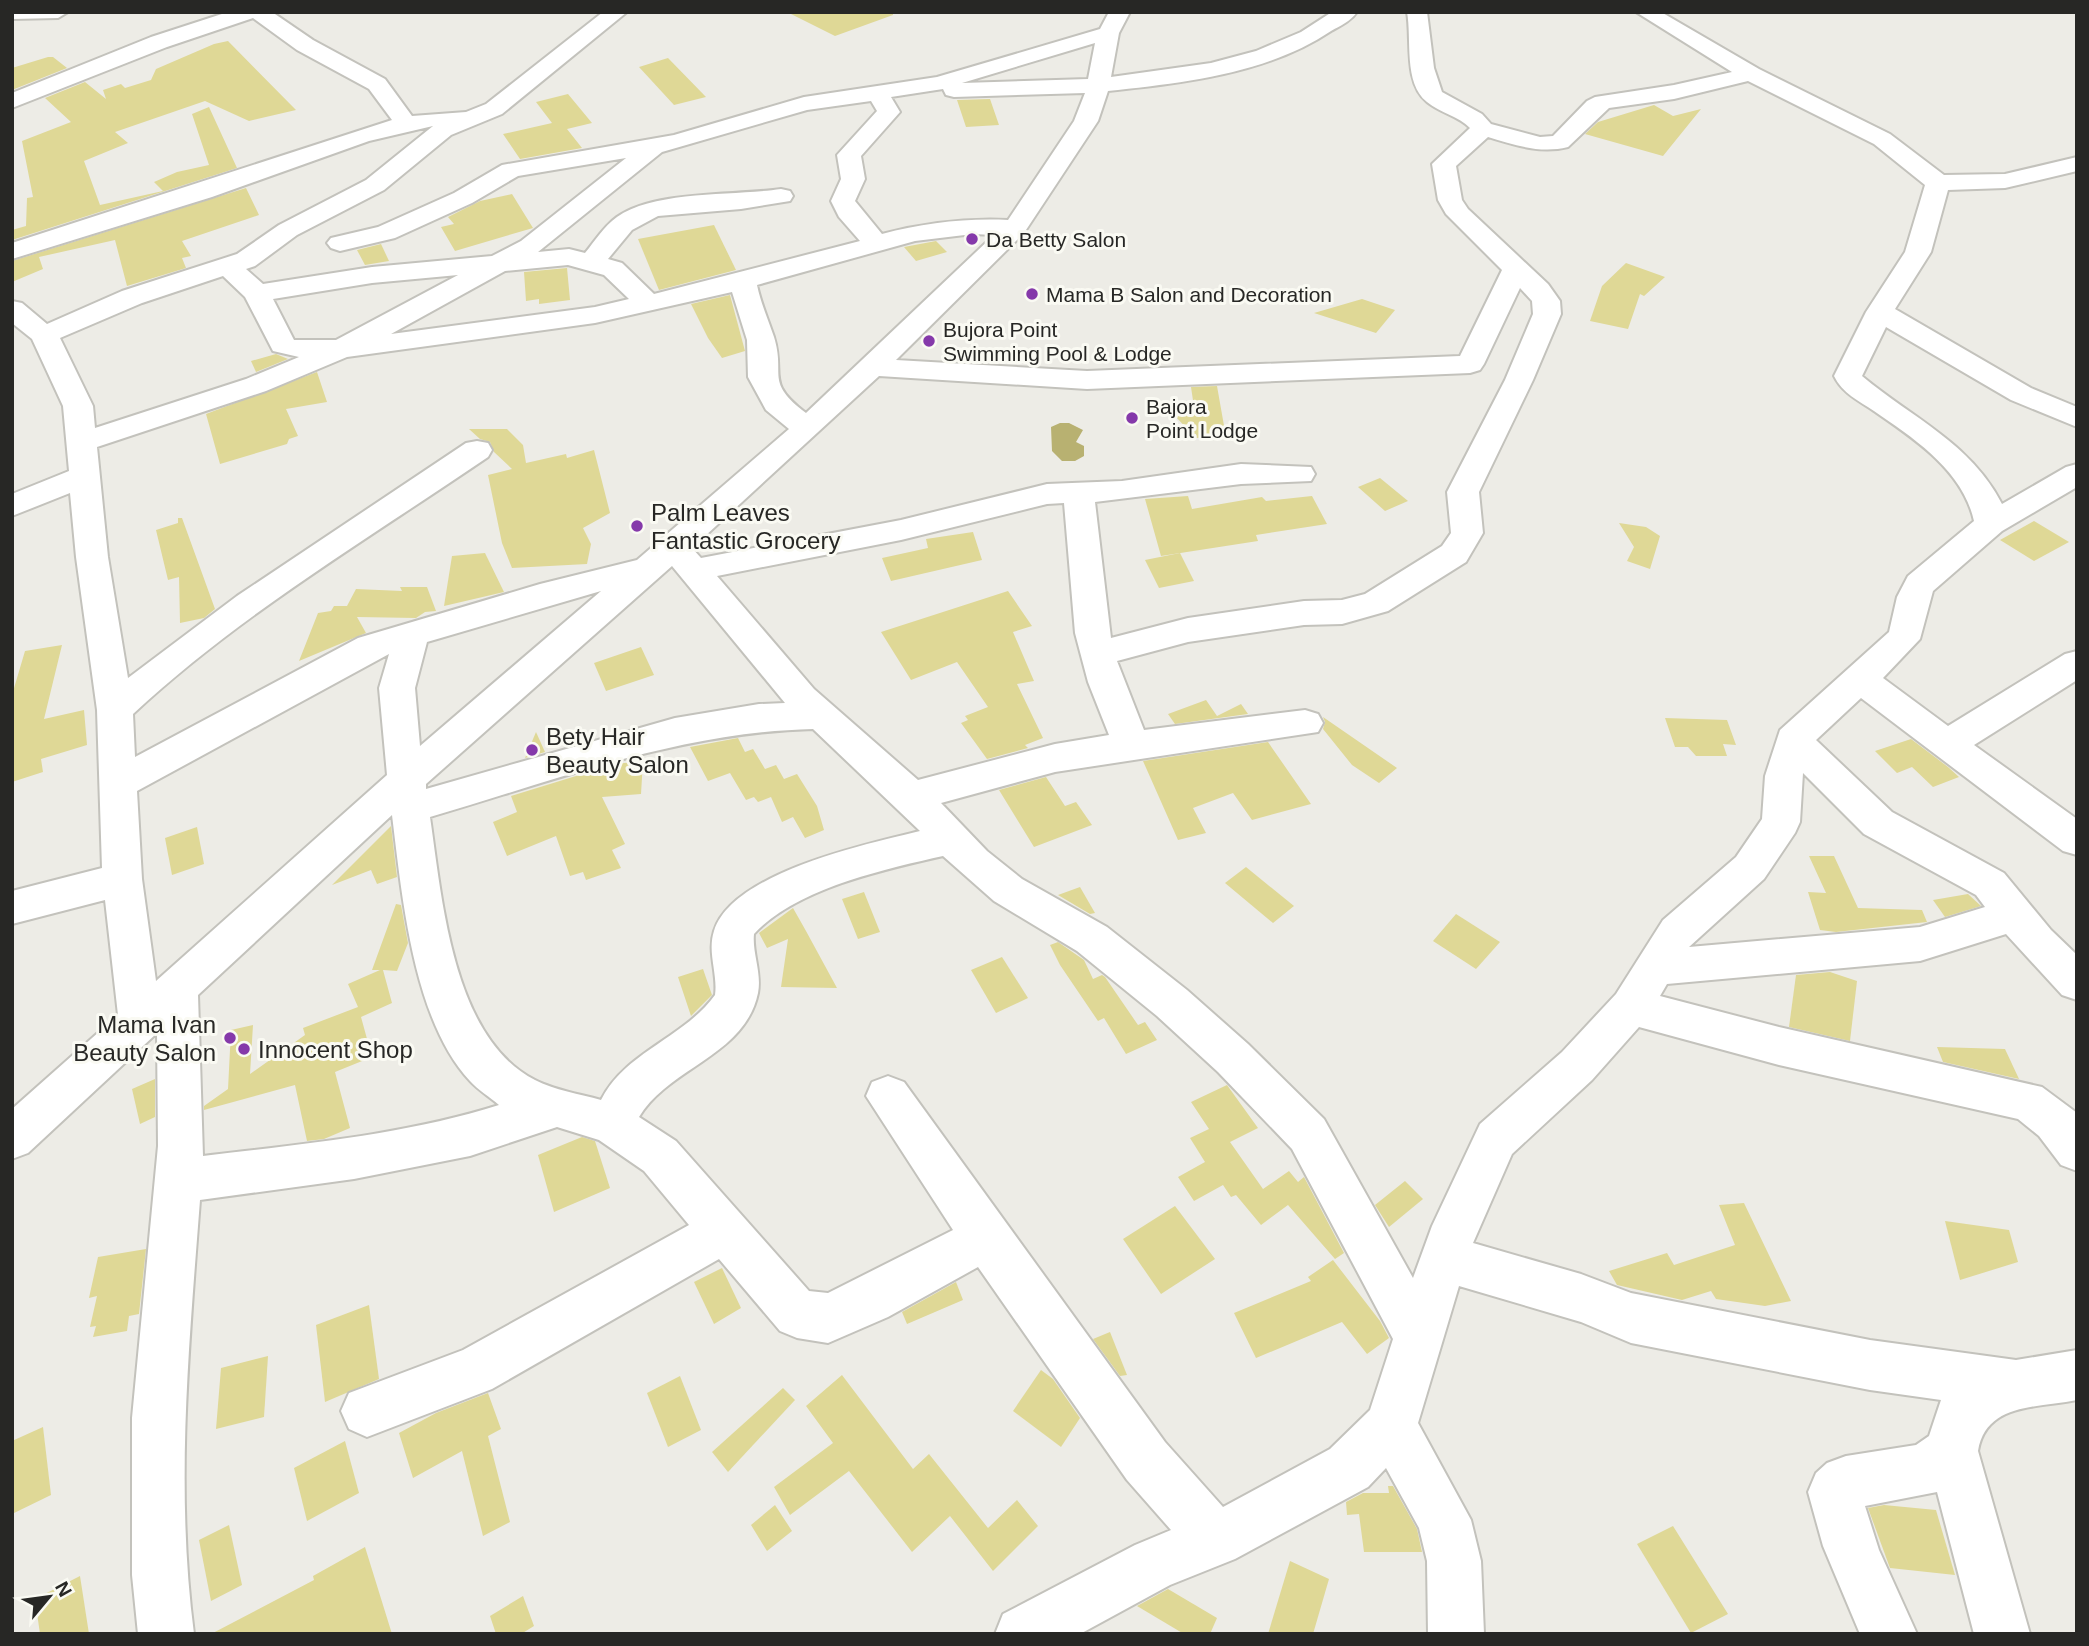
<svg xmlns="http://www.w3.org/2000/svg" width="2089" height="1646" viewBox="0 0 2089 1646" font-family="Arial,sans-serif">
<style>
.water{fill:#b8b171}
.building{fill:#dfd896}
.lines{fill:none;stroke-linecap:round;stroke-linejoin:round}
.minor-casing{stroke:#c3c2bc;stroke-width:4}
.minor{fill:#fff;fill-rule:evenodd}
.poi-dot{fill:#8539aa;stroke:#fafaf3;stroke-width:2.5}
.labels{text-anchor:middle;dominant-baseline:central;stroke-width:6;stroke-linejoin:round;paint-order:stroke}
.far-poi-label{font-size:21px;fill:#272725;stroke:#fafaf3;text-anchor:start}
.poi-label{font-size:24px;fill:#272725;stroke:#fafaf3;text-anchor:start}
</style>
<rect width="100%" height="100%" fill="#edece6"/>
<polygon class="water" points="1060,423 1069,423 1083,430 1076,442 1084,446 1084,456 1075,461 1062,461 1052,451 1051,427"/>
<g class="building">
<polygon points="787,12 893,12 893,15 835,36"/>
<polygon points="228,41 296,110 249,121 205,101 115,132 128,143 84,161 100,205 163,191 154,182 177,172 209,165 192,114 209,107 237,168 12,240 12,230 26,226 27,198 33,197 22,141 71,122 45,98 85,82 106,99 103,90 121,84 125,88 151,80 156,69 214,44"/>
<polygon points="48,57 53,57 67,68 12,90 12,68"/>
<polygon points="668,58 706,97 674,105 639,67"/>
<polygon points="568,94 592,123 567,129 582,148 520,159 503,134 552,123 536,102"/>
<polygon points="990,99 999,125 966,127 957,100"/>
<polygon points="1654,105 1673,116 1701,109 1663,156 1585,134 1598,122"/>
<polygon points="246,188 259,215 182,241 191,256 182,258 186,268 127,286 115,240 39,257 43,269 12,282 12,261"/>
<polygon points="512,194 533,228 455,251 441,227 454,224 448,217 480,201"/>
<polygon points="714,225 736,270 659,290 638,239"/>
<polygon points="936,241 947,252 916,261 904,247"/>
<polygon points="381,244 389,261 365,265 357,250"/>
<polygon points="1626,263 1665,277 1644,296 1640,294 1628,329 1590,321 1602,286"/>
<polygon points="567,268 570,300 539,304 539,299 526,301 524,272"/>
<polygon points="730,295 745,351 722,358 708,338 691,304"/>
<polygon points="1362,299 1395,310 1376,333 1314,313"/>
<polygon points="276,354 288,359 256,372 251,361"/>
<polygon points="317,372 327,402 286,409 298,436 289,439 287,444 220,464 206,414"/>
<polygon points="1217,386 1226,437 1196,438 1174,415 1195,414 1191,387"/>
<polygon points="469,429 507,429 523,445 526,463 566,454 567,458 594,450 610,513 583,528 591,544 587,564 512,568 502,543 488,475 512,469 494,452 490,442 480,439"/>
<polygon points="1380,478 1408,501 1385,511 1358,487"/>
<polygon points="1188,496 1192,509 1262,497 1266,501 1312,496 1327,524 1256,535 1258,541 1161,556 1145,499"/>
<polygon points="178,518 182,518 215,609 204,618 180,623 179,577 168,580 156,530 178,523"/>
<polygon points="2034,521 2069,542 2034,561 2000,540"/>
<polygon points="1619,523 1646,527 1660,536 1650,569 1627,561 1634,547"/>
<polygon points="973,532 982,560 891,581 882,558 928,548 926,539"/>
<polygon points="485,553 504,592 444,606 452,556"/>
<polygon points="1180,553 1194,581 1159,588 1145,560"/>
<polygon points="400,587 427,587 436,611 425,612 416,618 357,617 366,633 299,661 318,613 331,611 334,606 347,606 356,589 402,591"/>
<polygon points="1008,591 1032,626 1013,632 1034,681 1017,684 1043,738 1025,745 1028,748 987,759 961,723 968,720 965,716 988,707 957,662 911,680 881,632"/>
<polygon points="62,645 44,719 84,710 87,745 41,759 43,772 12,782 12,695 25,651"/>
<polygon points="641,647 654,675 606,691 594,663"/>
<polygon points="1206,700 1217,716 1241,704 1248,714 1175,724 1168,714"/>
<polygon points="1323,717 1397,768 1379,783 1352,765 1323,729 1325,722"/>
<polygon points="1665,718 1727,720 1736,745 1723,744 1727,756 1696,756 1688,747 1675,747"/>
<polygon points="536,732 545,752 525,758"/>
<polygon points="738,738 745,752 753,749 765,769 776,765 784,779 797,774 817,806 824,830 805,838 793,817 782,822 771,797 758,802 754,797 746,800 730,773 708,781 690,747"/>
<polygon points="1911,739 1948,767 1959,777 1933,787 1912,767 1897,773 1875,751"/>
<polygon points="1268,742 1311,804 1252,820 1233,793 1193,808 1206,833 1178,840 1143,761"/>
<polygon points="643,761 641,794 602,797 625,844 612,850 621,868 586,880 583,872 570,876 556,836 507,856 493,822 517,812 511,796 615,764"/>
<polygon points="1046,777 1065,806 1076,802 1092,825 1034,847 999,790"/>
<polygon points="391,826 397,877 377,884 371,870 332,885"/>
<polygon points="197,827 204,864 172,875 165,838"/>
<polygon points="1809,856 1834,856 1858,908 1922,910 1927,922 1836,932 1820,930 1808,892 1826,893"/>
<polygon points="1246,867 1294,906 1273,923 1225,883"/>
<polygon points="1080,887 1095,913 1090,914 1058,895"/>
<polygon points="864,892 880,932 858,939 842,899"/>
<polygon points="1968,894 1981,906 1945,917 1933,900"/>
<polygon points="396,904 401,905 408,943 397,971 383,970 392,1003 361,1017 372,1057 335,1072 350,1128 324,1139 307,1141 295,1085 204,1110 204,1106 228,1089 231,1030 253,1025 250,1074 305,1035 303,1028 358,1007 348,984 380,970 372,970"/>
<polygon points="793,908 806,931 837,988 781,987 788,939 767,948 759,933"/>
<polygon points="1456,914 1500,942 1476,969 1433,941"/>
<polygon points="1058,942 1084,960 1093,979 1102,975 1105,977 1138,1025 1145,1022 1157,1040 1126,1054 1104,1018 1098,1021 1060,965 1050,945"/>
<polygon points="1002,957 1028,998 996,1013 971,970"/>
<polygon points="703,969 712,995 691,1016 678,977"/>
<polygon points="1830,972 1857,981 1850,1041 1789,1027 1796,975"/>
<polygon points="1937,1047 2005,1049 2019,1079 1943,1062"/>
<polygon points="155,1079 155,1117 140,1124 132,1089"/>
<polygon points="1227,1085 1258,1128 1230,1142 1263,1189 1289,1171 1298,1182 1304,1177 1344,1253 1335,1259 1288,1205 1261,1225 1236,1195 1231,1197 1223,1185 1194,1201 1178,1177 1205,1162 1190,1138 1209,1129 1191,1102"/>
<polygon points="582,1137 595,1141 610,1188 554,1212 538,1155"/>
<polygon points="1405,1181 1423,1199 1389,1227 1375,1205"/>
<polygon points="1744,1203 1791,1301 1765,1306 1716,1299 1711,1291 1682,1300 1617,1285 1609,1271 1667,1253 1674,1265 1735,1245 1719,1205"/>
<polygon points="1175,1206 1215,1259 1161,1294 1123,1239"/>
<polygon points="1945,1221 2009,1230 2018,1262 1960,1280"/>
<polygon points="146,1249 139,1314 129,1316 127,1331 93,1337 96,1326 90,1327 97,1296 89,1298 98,1257"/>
<polygon points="1333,1260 1380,1321 1389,1338 1367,1354 1342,1322 1256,1358 1234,1313 1311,1281 1308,1277"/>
<polygon points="722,1268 741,1308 714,1324 694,1282"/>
<polygon points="956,1282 963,1300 907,1324 902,1312"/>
<polygon points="369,1305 379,1379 325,1402 316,1325"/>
<polygon points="1110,1332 1127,1375 1120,1376 1093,1339"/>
<polygon points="268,1356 264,1417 216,1429 221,1368"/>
<polygon points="1041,1370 1053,1379 1080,1418 1061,1447 1013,1411"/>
<polygon points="842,1375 913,1469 929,1454 988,1528 1017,1500 1038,1526 993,1571 950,1516 912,1552 849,1471 790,1515 774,1487 833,1443 806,1406"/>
<polygon points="680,1376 701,1430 668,1447 647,1393"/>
<polygon points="783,1388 795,1400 728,1472 712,1452"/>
<polygon points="488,1393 501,1429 488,1436 510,1522 483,1536 462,1451 413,1478 399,1433 436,1413"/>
<polygon points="43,1427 51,1495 12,1514 12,1441"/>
<polygon points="345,1441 359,1493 307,1521 294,1468"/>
<polygon points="1388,1486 1393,1486 1417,1529 1422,1552 1364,1552 1359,1514 1347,1515 1346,1502 1363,1493 1389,1493"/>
<polygon points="775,1505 792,1531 767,1551 751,1525"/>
<polygon points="1884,1505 1936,1510 1955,1575 1890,1568 1868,1508"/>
<polygon points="229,1525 242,1585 211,1601 199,1540"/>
<polygon points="1673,1526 1728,1614 1691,1633 1637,1544"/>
<polygon points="365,1547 392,1634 211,1634 314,1580 313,1576"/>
<polygon points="1290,1561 1329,1579 1313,1634 1268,1634"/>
<polygon points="80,1576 89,1634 40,1634 35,1599"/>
<polygon points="1168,1589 1217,1618 1210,1634 1184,1634 1137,1606"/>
<polygon points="523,1596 534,1626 521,1634 496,1634 490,1616"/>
</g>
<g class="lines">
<defs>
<g id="minor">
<polygon points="12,12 68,12 58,18 12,19"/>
<path d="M228,12H272L313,40L385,79L412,116L466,112L486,104L603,12H627L502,114L451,135L384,190L297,235L255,266L246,269L263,284L372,267L492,256L521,241L626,158L518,176L472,203L395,238L340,251L331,248L327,243L331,238L378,227L454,193L502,165L674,135L804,97L937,77L1100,29L1109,12H1130L1119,33L1111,77L1211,63L1256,51L1301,32L1332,12H1357C1351,21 1340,26 1331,31C1267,74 1183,83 1108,91L1098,121L1024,233L896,360L1087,371L1460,356L1502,270L1446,214L1438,200L1432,164L1470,128C1459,116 1440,113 1427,102C1403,83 1412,39 1407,12H1427L1434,68L1442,92L1482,114L1491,124L1540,137L1553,136L1587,101L1595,97L1674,85L1732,72L1636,12H1661L1759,69L1890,134L1944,175L2005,174L2077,157V171L2005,188L1948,190L1931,252L1895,309L2031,388L2077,407V427L2011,400L1886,327L1862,376C1912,418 1971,443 2002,504L2066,467L2077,464V487L2002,531L1933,591L1920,639L1883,678L1948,726L2065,654L2077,651V680L1974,745L2077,819V855L2063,851L1861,698L1816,740L1892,812L2004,873L2051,930L2077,955V1000L2062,995L2006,934L1920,961L1667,984L1660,996L1779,1027L2042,1087L2077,1113V1171L2061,1165L2039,1136L2018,1119L1779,1065L1639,1027L1592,1080L1512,1154L1473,1243L1581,1274L1631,1293L1870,1340L2016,1360L2077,1350V1400C2037,1408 1986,1403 1978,1451L2030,1634H1974L1937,1492L1865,1506L1879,1550L1917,1634H1860L1823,1546L1808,1492L1816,1473L1827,1463L1846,1456L1916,1445L1929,1436L1941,1400L1870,1390L1631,1343L1581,1322L1459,1286L1418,1423L1471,1520L1481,1561L1484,1634H1428L1427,1561L1419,1528L1386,1468L1368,1487L1235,1559L1170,1585L1080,1634H995L1003,1614L1135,1545L1171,1530L1127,1480L978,1267L888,1317L828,1343L797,1338L780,1331L719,1259L492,1389L367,1437L349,1429L341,1411L349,1393L463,1350L689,1225L644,1171L599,1140L557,1127L470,1156L354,1179L200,1200C189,1345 175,1489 194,1634H138L132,1575V1418L158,1146L157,1033L28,1153L12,1159V1109L118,1015L105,900L12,924V891L102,868L97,710L76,557L70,493L12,516V494L69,471L63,406L32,339L12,323V301L22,303L47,324L122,291L237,254L279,225L366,180L433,126L369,141L212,197L12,259V243L392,120L369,89L297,50L253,18L167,47L12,108V93L151,37ZM1095,43L1088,79L962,83ZM1748,81L1874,144L1925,185L1905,252L1866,312L1834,376C1842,393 1859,401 1874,411C1915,439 1963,471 1974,521L1908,576L1897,597L1889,632L1780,730L1765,776L1762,819L1736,857L1663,920L1616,994L1562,1052L1480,1124L1432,1226L1413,1278L1324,1119L1248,1044L1187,990L1107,927L1022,879L987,851L941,803L1055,772L1318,732L1323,723L1318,714L1305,710L1144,730L1117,661L1188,642L1304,625L1342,624L1388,611L1466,562L1483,533L1479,492L1533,380L1561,314L1560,301L1548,284L1468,209L1462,200L1456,166L1488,137C1515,145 1540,154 1568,147L1609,108L1674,99ZM943,89L946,95L954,97L1085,93L1074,121L1008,220C965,218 924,223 882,234L855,201L865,179L861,156L900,112L891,97ZM871,101L877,111L837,155L841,179L831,201L839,217L860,241L654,294L622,263L608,259L632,230L658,216L741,209L790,201L793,196L790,191L781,189C734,196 655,190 617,217C604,226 595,241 585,253L569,249L538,252L662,152L807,110ZM973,234L994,235L806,413C764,381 786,376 774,337C768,319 761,304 757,285L915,241ZM568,265L604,275L629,299L595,307L391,334L505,271ZM458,275L336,340H294L273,299L372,283ZM223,276L245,297L273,351L299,357L246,379L95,428L93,406L60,338L142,303ZM1520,288L1532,301L1533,314L1505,380L1447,492L1451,533L1442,546L1365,594L1342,600L1304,601L1188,618L1111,638L1095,502L1241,484L1311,481L1315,474L1311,467L1241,464L1122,481L1047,484L901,520L701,558L692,548L879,376L1087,389L1470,373L1480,370L1484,364ZM732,292L747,340L748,377L766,410L789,429L637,560L540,584L358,638L135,757L133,714C239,615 368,539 488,457L492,450L488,443L477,441L466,443L237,596L128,678L108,557L97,447L266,391L347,357L595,323ZM1064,503L1075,633L1088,682L1109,735L1055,744L918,780L814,689L717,576L901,540L1047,504ZM672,566L785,703L759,704L675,718L426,789V784ZM601,591L420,746L415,688L427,642ZM389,654L379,688L387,775L156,981L142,879L137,791ZM813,729L920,831C866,844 732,873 714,931C707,952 718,974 715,995C684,1038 625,1052 601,1100C580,1094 554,1090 535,1080C452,1038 442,898 430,817C556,780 681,732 813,729ZM1803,773L1864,834L1976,895L1985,907L1920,927L1689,947L1764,879L1795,833L1800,822ZM392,815C402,896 413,1020 470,1081C478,1090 490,1097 499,1105C404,1135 302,1144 203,1156L198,995ZM943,856L994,901L1077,951L1157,1016L1218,1072L1292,1149L1393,1339L1370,1410L1330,1449L1223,1507L1165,1442L904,1082L888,1076L872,1082L866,1096L953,1230L828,1293L809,1291L676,1141L639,1117C669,1067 745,1056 758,993C762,973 752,953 754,934C795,889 885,869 943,856Z"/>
</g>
</defs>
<use href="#minor" class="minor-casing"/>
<use href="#minor" class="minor"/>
</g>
<g class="poi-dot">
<circle cx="972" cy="239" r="7"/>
<circle cx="1032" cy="294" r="7"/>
<circle cx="929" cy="341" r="7"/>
<circle cx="1132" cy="418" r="7"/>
<circle cx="637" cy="526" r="7"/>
<circle cx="532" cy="750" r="7"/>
<circle cx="230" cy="1038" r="7"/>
<circle cx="244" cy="1049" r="7"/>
</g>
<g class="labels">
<g class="far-poi-label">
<text x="986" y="239">Da Betty Salon</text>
<text x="1046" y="294">Mama B Salon and Decoration</text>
<text x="943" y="329">Bujora Point<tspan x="943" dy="24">Swimming Pool &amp; Lodge</tspan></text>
<text x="1146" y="406">Bajora<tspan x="1146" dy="24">Point Lodge</tspan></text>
</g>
<g class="poi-label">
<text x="651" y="512">Palm Leaves<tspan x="651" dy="28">Fantastic Grocery</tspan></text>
<text x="546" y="736">Bety Hair<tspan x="546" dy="28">Beauty Salon</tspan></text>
<text x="216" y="1024" text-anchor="end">Mama Ivan<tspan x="216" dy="28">Beauty Salon</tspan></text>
<text x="258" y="1049">Innocent Shop</text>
</g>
</g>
<rect width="2089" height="1646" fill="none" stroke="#272725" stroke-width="28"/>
<g transform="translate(49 1597) rotate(61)" stroke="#fafaf3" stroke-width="5" paint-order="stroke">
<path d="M0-5L12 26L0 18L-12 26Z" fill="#272725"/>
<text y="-10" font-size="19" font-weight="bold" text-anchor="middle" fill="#272725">N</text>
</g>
</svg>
